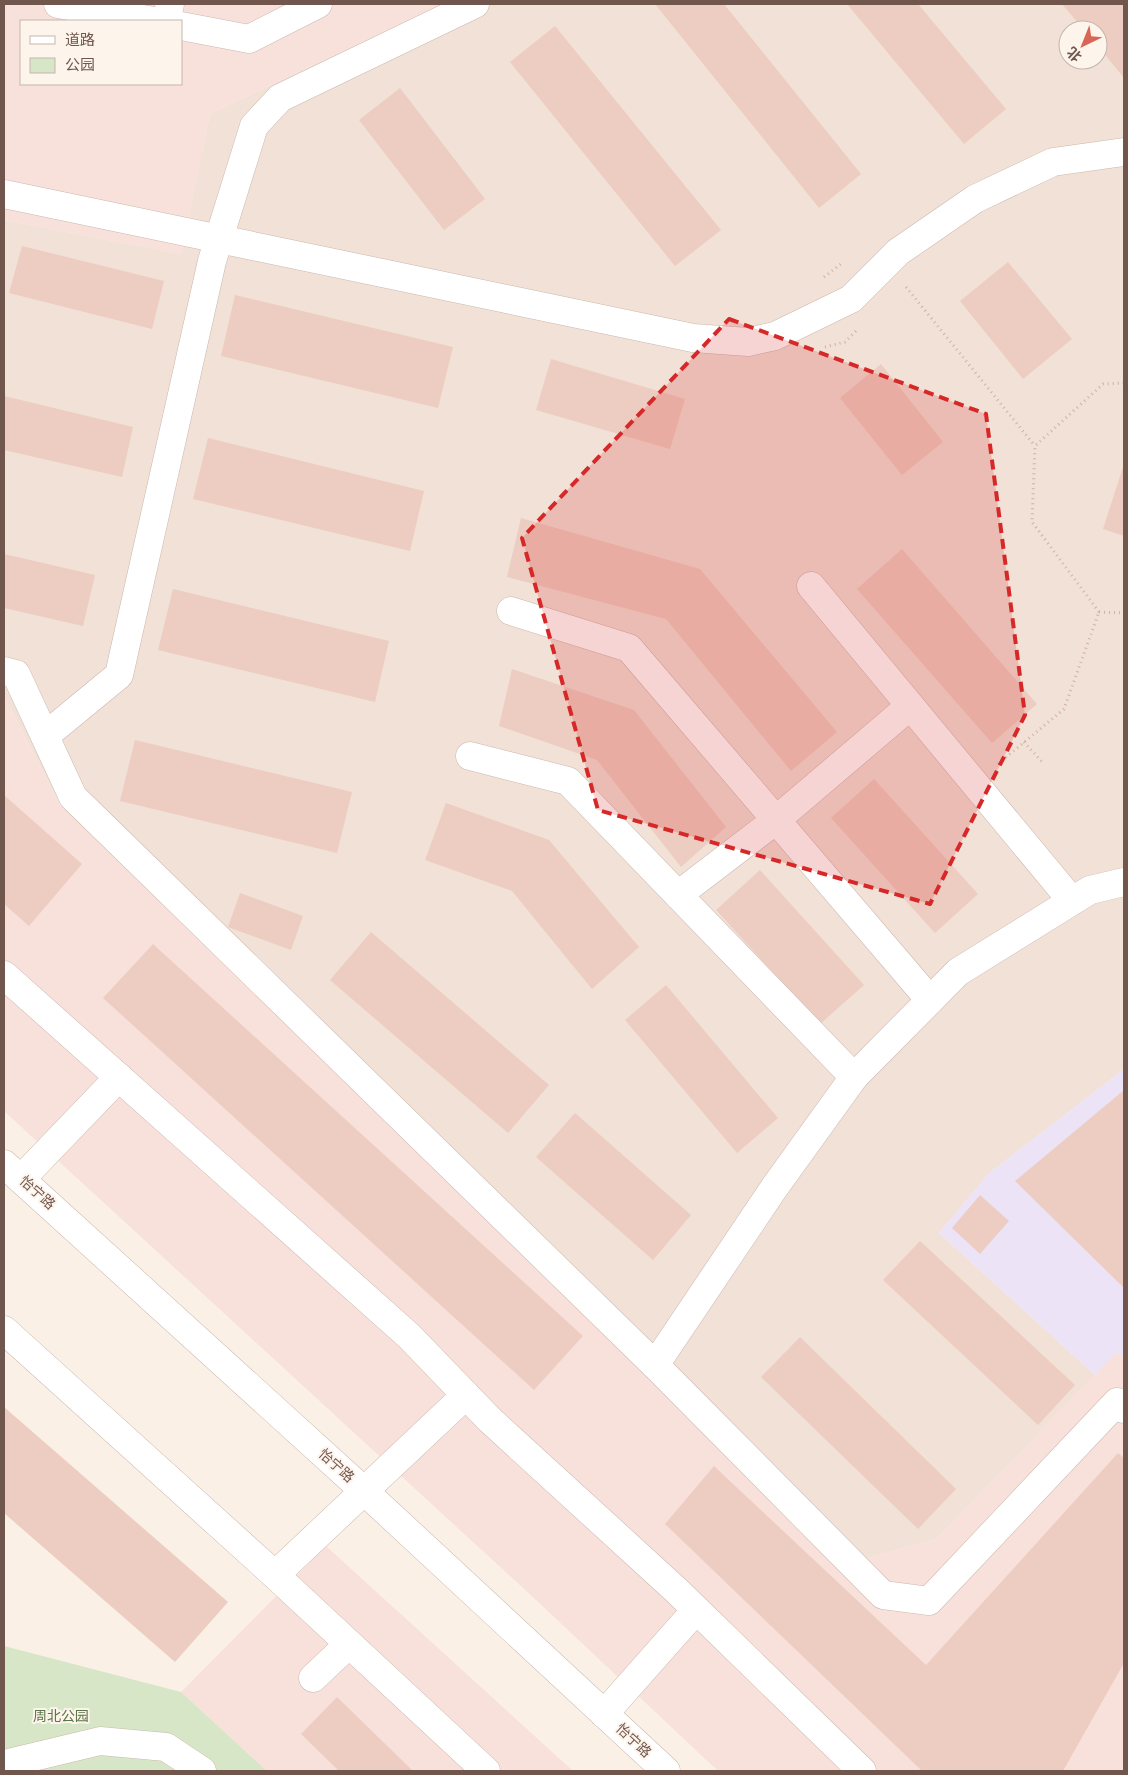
<svg xmlns="http://www.w3.org/2000/svg" width="1128" height="1775" viewBox="0 0 1128 1775" font-family="'Alegreya Sans','Noto Sans SC',sans-serif">
<style>
.residential{fill:#f1e1d6;fill-rule:evenodd}
.commercial{fill:#f9e1db;fill-rule:evenodd}
.education{fill:#ede3f6}
.green{fill:#d7e6c6}
.building{fill:#edcdc1}
.lines{fill:none;stroke-linecap:round;stroke-linejoin:round}
.minor-casing{stroke:#cbb8ae;stroke-width:29}
.path{stroke:#d2b1a4;stroke-width:3;stroke-dasharray:1 4;stroke-linecap:butt}
.minor{stroke:#fff;stroke-width:28}
.marked{fill:#d62828;fill-opacity:0.2;stroke:#d62828;stroke-width:4;stroke-dasharray:10 6;stroke-linejoin:round}
.labels{text-anchor:middle;dominant-baseline:central;stroke-width:4;stroke-linejoin:round;paint-order:stroke}
.street-label{font-size:14px;fill:#71564d;stroke:#fdf5ec}
.park-label{font-size:14px;fill:#5a7647;stroke:#fdf5ec}
</style>
<rect width="100%" height="100%" fill="#faf0e6"/>
<path class="residential" d="M441,4H1124V1069L988,1174L939,1233L1095,1375L936,1539L854,1562L701,1419L57,799L4,696V220L181,254L210,114ZM1068,30H1098V60H1068Z"/>
<g class="commercial">
<path d="M4,4H441L210,114L181,254L4,220ZM21,21H181V84H21Z"/>
<polygon points="4,696 57,799 701,1419 854,1562 936,1539 1117,1351 1124,1358 1124,1771 718,1771 536,1600 4,1111"/>
<polygon points="326,1546 573,1771 267,1771 181,1692"/>
</g>
<polygon class="education" points="1124,1069 1124,1358 1117,1352 1095,1375 939,1233 988,1174"/>
<polygon class="green" points="4,1646 181,1692 267,1771 4,1771"/>
<g class="building">
<polygon points="655,4 724,4 861,174 819,208"/>
<polygon points="847,4 918,4 1006,109 964,144"/>
<polygon points="1062,4 1124,4 1124,78 1098,46 1098,30 1084,30"/>
<polygon points="555,26 721,230 675,266 510,62"/>
<polygon points="400,88 485,199 444,230 359,120"/>
<polygon points="22,246 164,281 152,329 9,293"/>
<polygon points="1008,262 1072,339 1023,379 960,301"/>
<polygon points="235,295 453,347 438,408 221,356"/>
<polygon points="551,359 685,399 670,449 536,410"/>
<polygon points="881,364 943,442 902,475 840,398"/>
<polygon points="4,396 133,427 122,477 4,450"/>
<polygon points="208,438 424,491 410,551 193,499"/>
<polygon points="1124,464 1124,536 1103,529"/>
<polygon points="521,518 700,569 837,732 791,771 666,619 507,577"/>
<polygon points="902,549 1037,704 992,743 857,589"/>
<polygon points="4,554 95,575 83,626 4,608"/>
<polygon points="173,589 389,641 375,702 158,650"/>
<polygon points="512,669 634,710 726,827 681,867 597,760 499,726"/>
<polygon points="135,740 352,792 337,853 120,801"/>
<polygon points="874,779 978,894 935,933 831,818"/>
<polygon points="4,795 82,864 29,926 4,904"/>
<polygon points="446,803 549,840 639,947 592,989 512,891 425,860"/>
<polygon points="760,870 864,985 820,1024 716,910"/>
<polygon points="240,893 303,916 291,950 228,927"/>
<polygon points="371,932 549,1085 508,1133 330,980"/>
<polygon points="153,944 583,1336 534,1390 103,998"/>
<polygon points="666,985 778,1118 737,1153 625,1020"/>
<polygon points="1124,1090 1124,1288 1015,1181"/>
<polygon points="575,1113 691,1215 653,1260 536,1157"/>
<polygon points="980,1195 1009,1221 980,1254 952,1228"/>
<polygon points="920,1241 1075,1385 1038,1425 883,1280"/>
<polygon points="800,1337 956,1489 918,1529 761,1377"/>
<polygon points="4,1407 228,1602 175,1662 4,1513"/>
<polygon points="1118,1453 1124,1458 1124,1663 1063,1771 922,1771 665,1524 714,1466 926,1665"/>
<polygon points="337,1697 413,1771 339,1771 301,1734"/>
</g>
<g class="lines">
<defs>
<g id="minor">
<polyline points="58,4 154,21"/>
<polyline points="166,21 170,4"/>
<polyline points="181,26 249,39 318,4"/>
<polyline points="4,194 693,338 748,342 775,336 851,299 898,252 975,199 1053,162 1124,152"/>
<polyline points="811,586 1072,901"/>
<polyline points="511,611 629,648 930,1000"/>
<polyline points="4,671 16,674 73,797 655,1365 774,1188 854,1077 958,972 1090,890 1124,882"/>
<polyline points="45,736 119,675 212,261 254,126 280,98 475,4"/>
<polyline points="470,756 568,781 854,1077"/>
<polyline points="678,895 776,820 910,706"/>
<polyline points="4,975 409,1336 490,1420 676,1590 862,1771"/>
<polyline points="4,1164 363,1490 666,1771"/>
<polyline points="21,1179 119,1077"/>
<polyline points="4,1330 275,1575 486,1771"/>
<polyline points="655,1365 883,1595 929,1601 1117,1402 1124,1409"/>
<polyline points="275,1575 466,1395"/>
<polyline points="313,1678 349,1644"/>
<polyline points="604,1714 696,1610"/>
<polyline points="4,1764 100,1741 166,1747 202,1771"/>
</g>
</defs>
<use href="#minor" class="minor-casing"/>
<g class="path">
<polyline points="824,277 841,264"/>
<polyline points="906,287 1035,446"/>
<polyline points="825,347 845,342 856,331"/>
<polyline points="1099,612 1032,522 1035,446 1103,384 1124,383"/>
<polyline points="1099,612 1124,613"/>
<polyline points="1024,742 1043,763"/>
<polyline points="998,764 1064,709 1099,612"/>
</g>
<use href="#minor" class="minor"/>
</g>
<path class="marked" d="M729,319L986,414L1025,715L930,904L598,810L522,538Z"/>
<g class="labels">
<g class="street-label">
<text transform="translate(37 1193) rotate(42)">怡宁路</text>
<text transform="translate(336 1466) rotate(42)">怡宁路</text>
<text transform="translate(633 1741) rotate(43)">怡宁路</text>
</g>
<g class="park-label">
<text x="61" y="1717">周北公园</text>
</g>
</g>
<rect width="1128" height="1775" fill="none" stroke="#71564d" stroke-width="10"/>
<rect x="20" y="20" width="162" height="65" fill="#fdf5ec" stroke="#c5b5ac"/>
<rect x="30" y="36" width="25" height="8" fill="#ffffff" stroke="#c5b5ac"/>
<text x="65" y="45" font-size="15" fill="#71564d">道路</text>
<rect x="30" y="58" width="25" height="15" fill="#d7e6c6" stroke="#c5b5ac"/>
<text x="65" y="70" font-size="15" fill="#71564d">公园</text>
<g transform="translate(1083 45) rotate(223)"><circle r="24" fill="#fdf5ec" stroke="#c5b5ac"/>
<path d="M0-4L9 19L0 12L-9 19Z" fill="#d86657"/>
<text y="-8" font-size="14" font-weight="bold" text-anchor="middle" fill="#71564d">北</text>
</g>
</svg>
